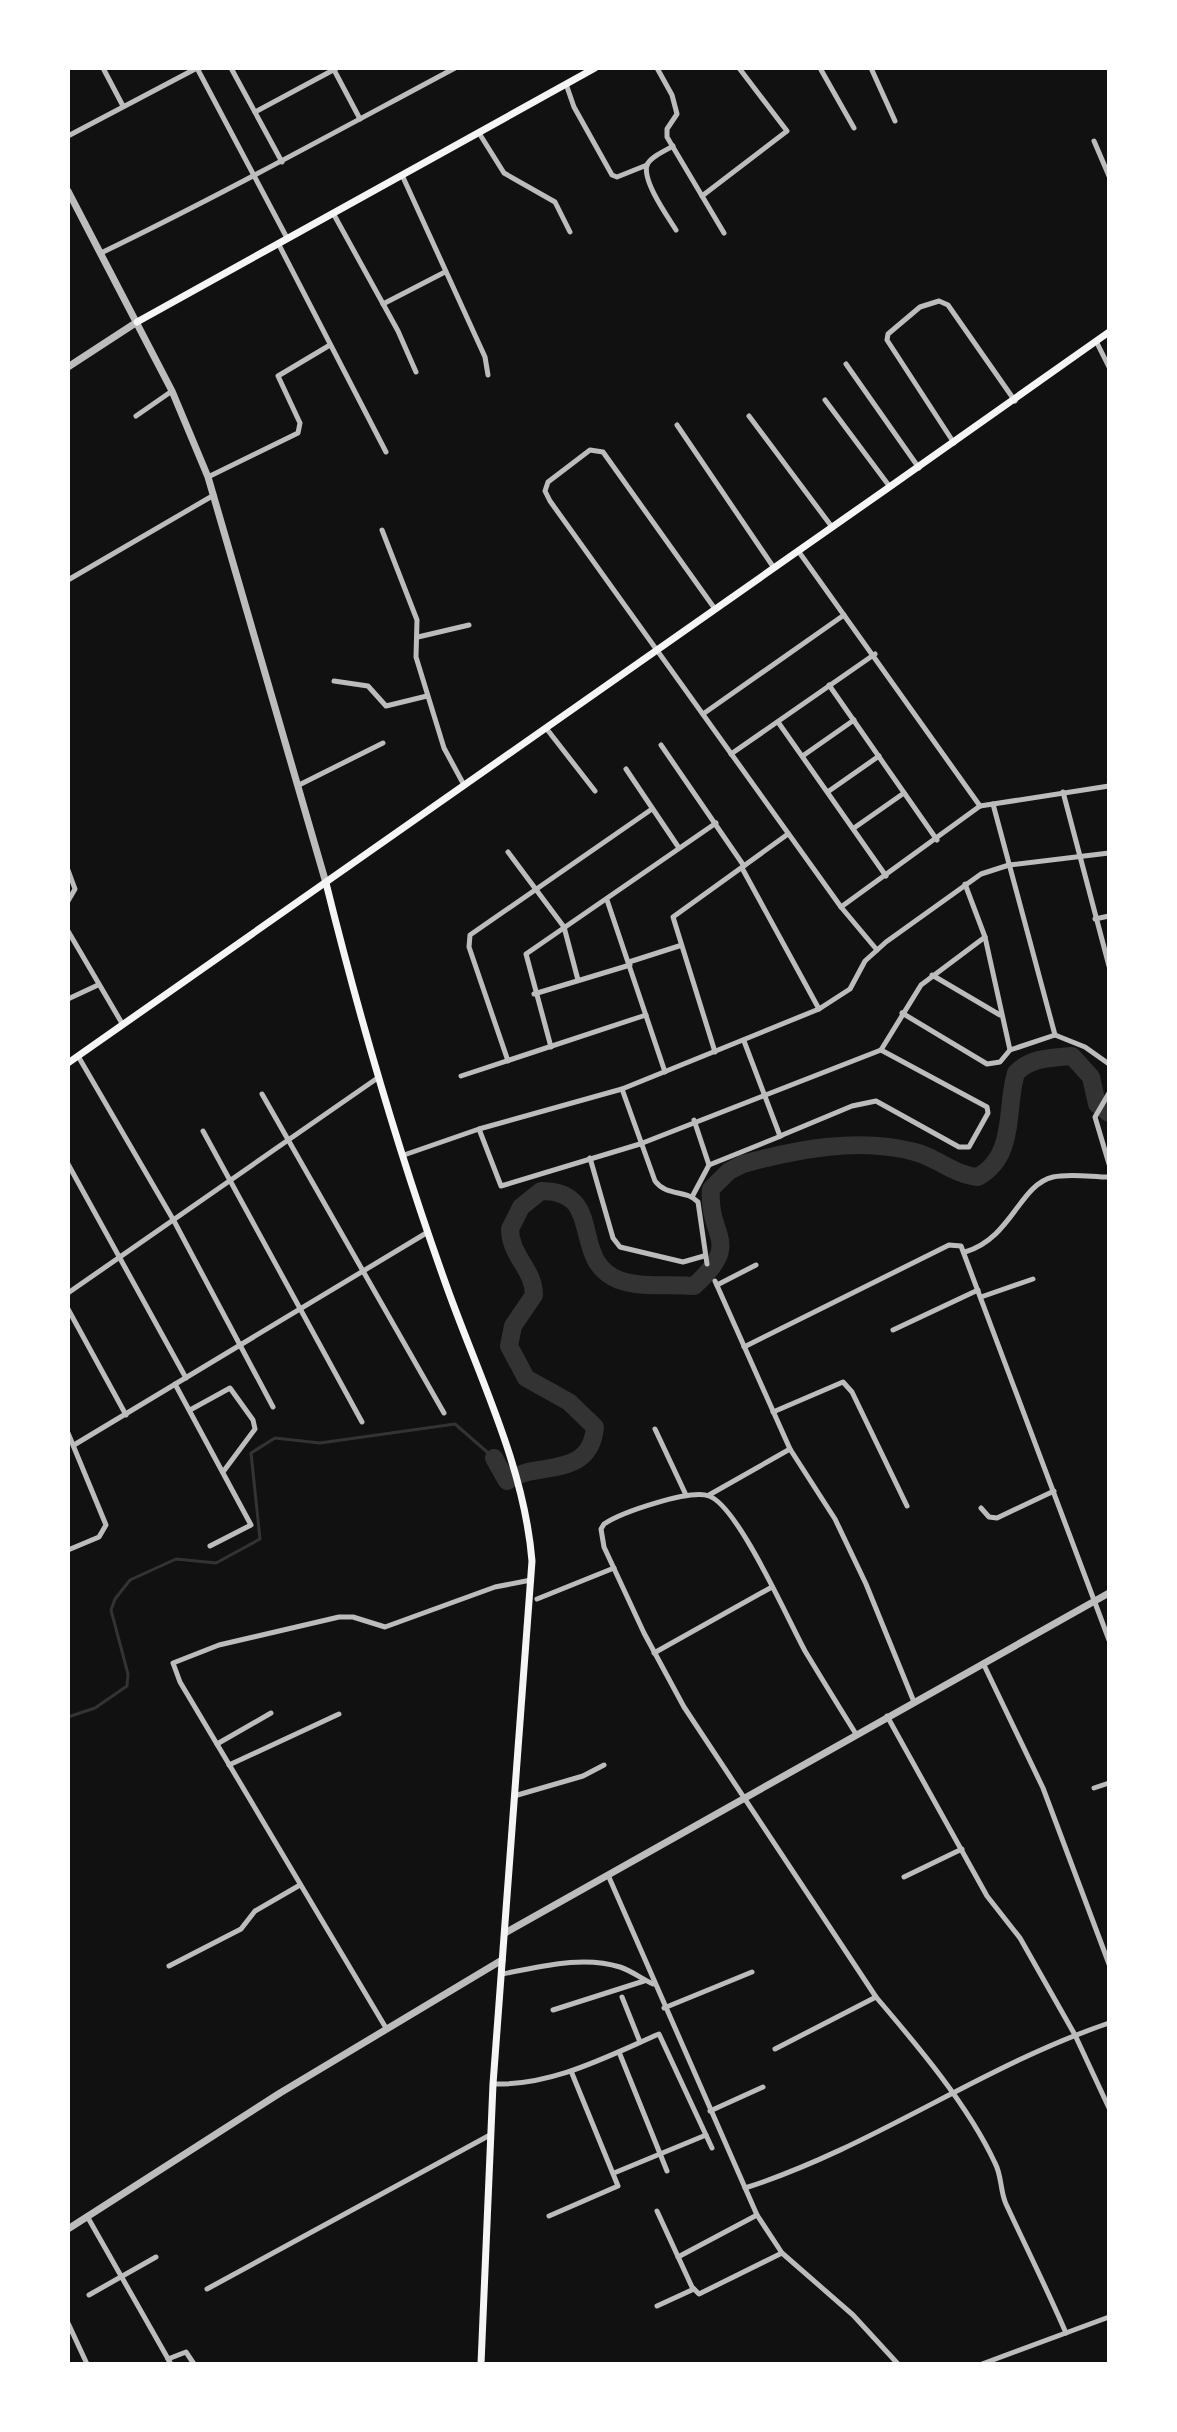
<svg xmlns="http://www.w3.org/2000/svg" width="1177" height="2432" viewBox="0 0 1177 2432" font-family="Raleway,sans-serif">
<style>
.lines{fill:none;stroke-linecap:round;stroke-linejoin:round}
.stream{stroke:#333;stroke-width:3}
.river{stroke:#333;stroke-width:18}
.minor{stroke:#bcbcbc;stroke-width:5}
.tertiary{stroke:#bcbcbc;stroke-width:7}
.secondary{stroke:#f5f5f5;stroke-width:7}
</style>
<rect width="100%" height="100%" fill="#111"/>
<g class="lines">
<polyline class="stream" points="68,1717 95,1708 127,1686 128,1674 111,1610 115,1599 130,1580 176,1559 216,1563 260,1539 251,1453 275,1438 320,1443 455,1424 494,1458"/>
<path class="river" d="M494,1458L507,1481C535,1460 590,1481 595,1427L569,1402L526,1378L509,1346L513,1326L534,1295C534,1269 510,1256 510,1229L521,1207L541,1191C607,1191 568,1260 619,1280C641,1288 671,1284 694,1286C744,1241 707,1238 711,1189L729,1171L743,1164C798,1149 859,1137 915,1152C938,1158 954,1175 978,1177C1017,1155 1005,1108 1016,1073C1031,1057 1052,1058 1072,1056L1091,1077L1097,1104L1109,1113"/>
<g class="minor">
<polyline points="103,68 123,106"/>
<polyline points="231,68 282,162"/>
<polyline points="333,68 360,119"/>
<polyline points="657,68 672,95 677,114 667,129 667,137 724,233"/>
<polyline points="820,68 854,128"/>
<polyline points="871,68 895,121"/>
<polyline points="566,84 574,107 612,175 617,177 647,165"/>
<polyline points="255,112 337,68"/>
<polyline points="479,133 504,173 555,202 570,232"/>
<polyline points="68,136 197,68 287,238"/>
<polyline points="1094,141 1109,176"/>
<path d="M673,146C665,151 650,157 647,165C642,181 668,217 676,230"/>
<polyline points="402,175 485,357 488,375"/>
<polyline points="702,196 787,131 739,68"/>
<polyline points="333,213 398,331 416,372"/>
<polyline points="278,243 386,452"/>
<path d="M101,253C221,195 337,131 455,68"/>
<polyline points="383,304 445,272"/>
<polyline points="1096,341 1109,367"/>
<polyline points="846,364 919,468"/>
<polyline points="825,400 890,487"/>
<polyline points="136,416 172,391"/>
<polyline points="749,416 832,527"/>
<polyline points="677,425 774,568"/>
<polyline points="954,443 887,340 888,334 920,307 939,301 948,305 1015,401"/>
<polyline points="208,477 298,433 300,423 278,376 330,345"/>
<polyline points="382,530 417,620 416,657 444,748 464,785"/>
<polyline points="799,552 980,806"/>
<polyline points="68,580 214,495"/>
<polyline points="715,609 603,452 590,450 548,482 545,491 550,501 841,907 877,950"/>
<polyline points="418,637 469,625"/>
<polyline points="334,681 368,686 386,706 427,696"/>
<polyline points="829,685 937,840"/>
<polyline points="703,714 844,615"/>
<polyline points="778,722 886,876"/>
<polyline points="546,728 595,791"/>
<polyline points="661,745 744,866"/>
<polyline points="731,754 875,654"/>
<polyline points="804,755 854,720"/>
<polyline points="626,769 679,848"/>
<polyline points="299,785 383,743"/>
<polyline points="829,791 879,756"/>
<polyline points="1063,792 1109,966"/>
<polyline points="993,804 1055,1035"/>
<polyline points="854,828 904,793"/>
<polyline points="508,852 564,927 578,980"/>
<polyline points="742,868 819,1009"/>
<polyline points="68,870 75,889 68,901"/>
<polyline points="965,884 985,937 1010,1050"/>
<polyline points="607,900 665,1072"/>
<polyline points="841,907 980,806 1109,786"/>
<polyline points="1095,919 1109,916"/>
<polyline points="68,931 123,1025"/>
<polyline points="629,962 679,946"/>
<polyline points="932,975 1000,1015"/>
<polyline points="534,994 630,965"/>
<polyline points="68,999 98,985"/>
<polyline points="902,1013 987,1064 1000,1062 1010,1050 1055,1035 1085,1047 1109,1064"/>
<polyline points="744,1041 780,1136 852,1106 876,1101 959,1147 969,1147 988,1113 987,1107 881,1050"/>
<polyline points="551,1047 526,954 716,823"/>
<polyline points="715,1052 673,917 788,834"/>
<polyline points="78,1056 174,1221 273,1407"/>
<polyline points="508,1061 469,947 470,935 652,809"/>
<polyline points="461,1076 646,1015"/>
<path d="M622,1089L655,1181C667,1197 686,1189 698,1202L707,1264"/>
<polyline points="1109,1093 1095,1117 1109,1164"/>
<polyline points="262,1094 444,1413"/>
<polyline points="694,1120 709,1165"/>
<polyline points="479,1129 501,1186 640,1144 881,1050 921,985 985,937"/>
<polyline points="203,1131 362,1422"/>
<polyline points="404,1155 479,1129 622,1089 819,1009 850,989 865,961 886,942 981,874 1009,865 1109,853"/>
<polyline points="590,1158 613,1238 620,1247 683,1262 704,1256"/>
<polyline points="68,1164 186,1378"/>
<polyline points="692,1197 709,1165 781,1136"/>
<path d="M965,1252C1012,1238 1019,1185 1053,1177C1070,1173 1092,1177 1109,1177"/>
<polyline points="715,1281 790,1449 835,1519 866,1584 914,1702"/>
<polyline points="717,1285 756,1265"/>
<polyline points="68,1293 379,1077"/>
<polyline points="981,1297 1033,1279"/>
<polyline points="68,1309 126,1415"/>
<polyline points="893,1330 978,1290"/>
<polyline points="744,1347 949,1245 961,1246 1109,1640"/>
<polyline points="175,1384 251,1525 210,1546"/>
<polyline points="190,1410 230,1388 253,1420 255,1429 223,1472"/>
<polyline points="773,1412 843,1382 852,1392 907,1506"/>
<polyline points="655,1429 686,1495"/>
<polyline points="68,1433 106,1525 99,1537 68,1550"/>
<polyline points="74,1445 428,1232"/>
<polyline points="709,1495 790,1449"/>
<polyline points="981,1508 989,1517 997,1518 1054,1491"/>
<polyline points="537,1599 614,1568"/>
<polyline points="654,1653 772,1587"/>
<polyline points="983,1663 1043,1788 1109,1964"/>
<polyline points="887,1716 987,1896 1020,1938 1075,2035 1109,2108"/>
<path d="M856,1734C839,1707 822,1679 805,1651C788,1620 738,1506 709,1496C690,1489 622,1512 604,1524L601,1529L604,1547L644,1633L684,1707L876,1997C917,2045 968,2105 995,2163C1002,2176 1000,2191 1006,2204C1026,2247 1047,2289 1066,2333"/>
<polyline points="217,1744 271,1713"/>
<polyline points="229,1765 339,1714"/>
<polyline points="1094,1788 1109,1783"/>
<polyline points="514,1796 583,1776 604,1765"/>
<polyline points="608,1875 757,2215 782,2253 853,2315 898,2364"/>
<polyline points="904,1877 962,1849"/>
<polyline points="169,1966 241,1929 255,1911 300,1885"/>
<path d="M502,1974C540,1967 582,1955 620,1967C632,1971 642,1979 653,1984"/>
<polyline points="622,1997 640,2042"/>
<polyline points="664,2008 752,1972"/>
<polyline points="553,2010 644,1981"/>
<polyline points="386,2028 180,1682 173,1663 219,1645 339,1617 353,1617 385,1627 495,1587 531,1580"/>
<polyline points="775,2049 876,1997"/>
<polyline points="619,2052 667,2171"/>
<path d="M493,2084C552,2086 606,2057 659,2034L712,2148"/>
<polyline points="710,2111 763,2087"/>
<polyline points="614,2173 706,2135"/>
<path d="M745,2188C873,2147 982,2066 1109,2023"/>
<polyline points="657,2211 692,2287 699,2294 782,2253"/>
<polyline points="87,2216 171,2364"/>
<polyline points="549,2216 618,2186 571,2071"/>
<polyline points="678,2257 757,2215"/>
<polyline points="207,2289 490,2135"/>
<polyline points="89,2295 156,2257"/>
<polyline points="657,2306 694,2289"/>
<polyline points="68,2323 87,2364"/>
<polyline points="168,2359 186,2352 194,2364"/>
<polyline points="982,2364 1109,2317"/>
</g>
<g class="tertiary">
<polyline points="68,191 172,391 208,477 326,883"/>
<polyline points="68,367 137,322"/>
<polyline points="505,1933 1109,1593"/>
<polyline points="68,2229 280,2093 502,1960"/>
</g>
<g class="secondary">
<polyline points="137,322 595,68"/>
<path d="M326,883C359,1016 398,1150 444,1279C476,1371 524,1463 532,1561L493,2084L481,2364"/>
<path d="M68,1063C415,819 763,577 1109,332"/>
</g>
</g>
<rect width="1177" height="2432" fill="none" stroke="#ffffff" stroke-width="140"/>
</svg>
